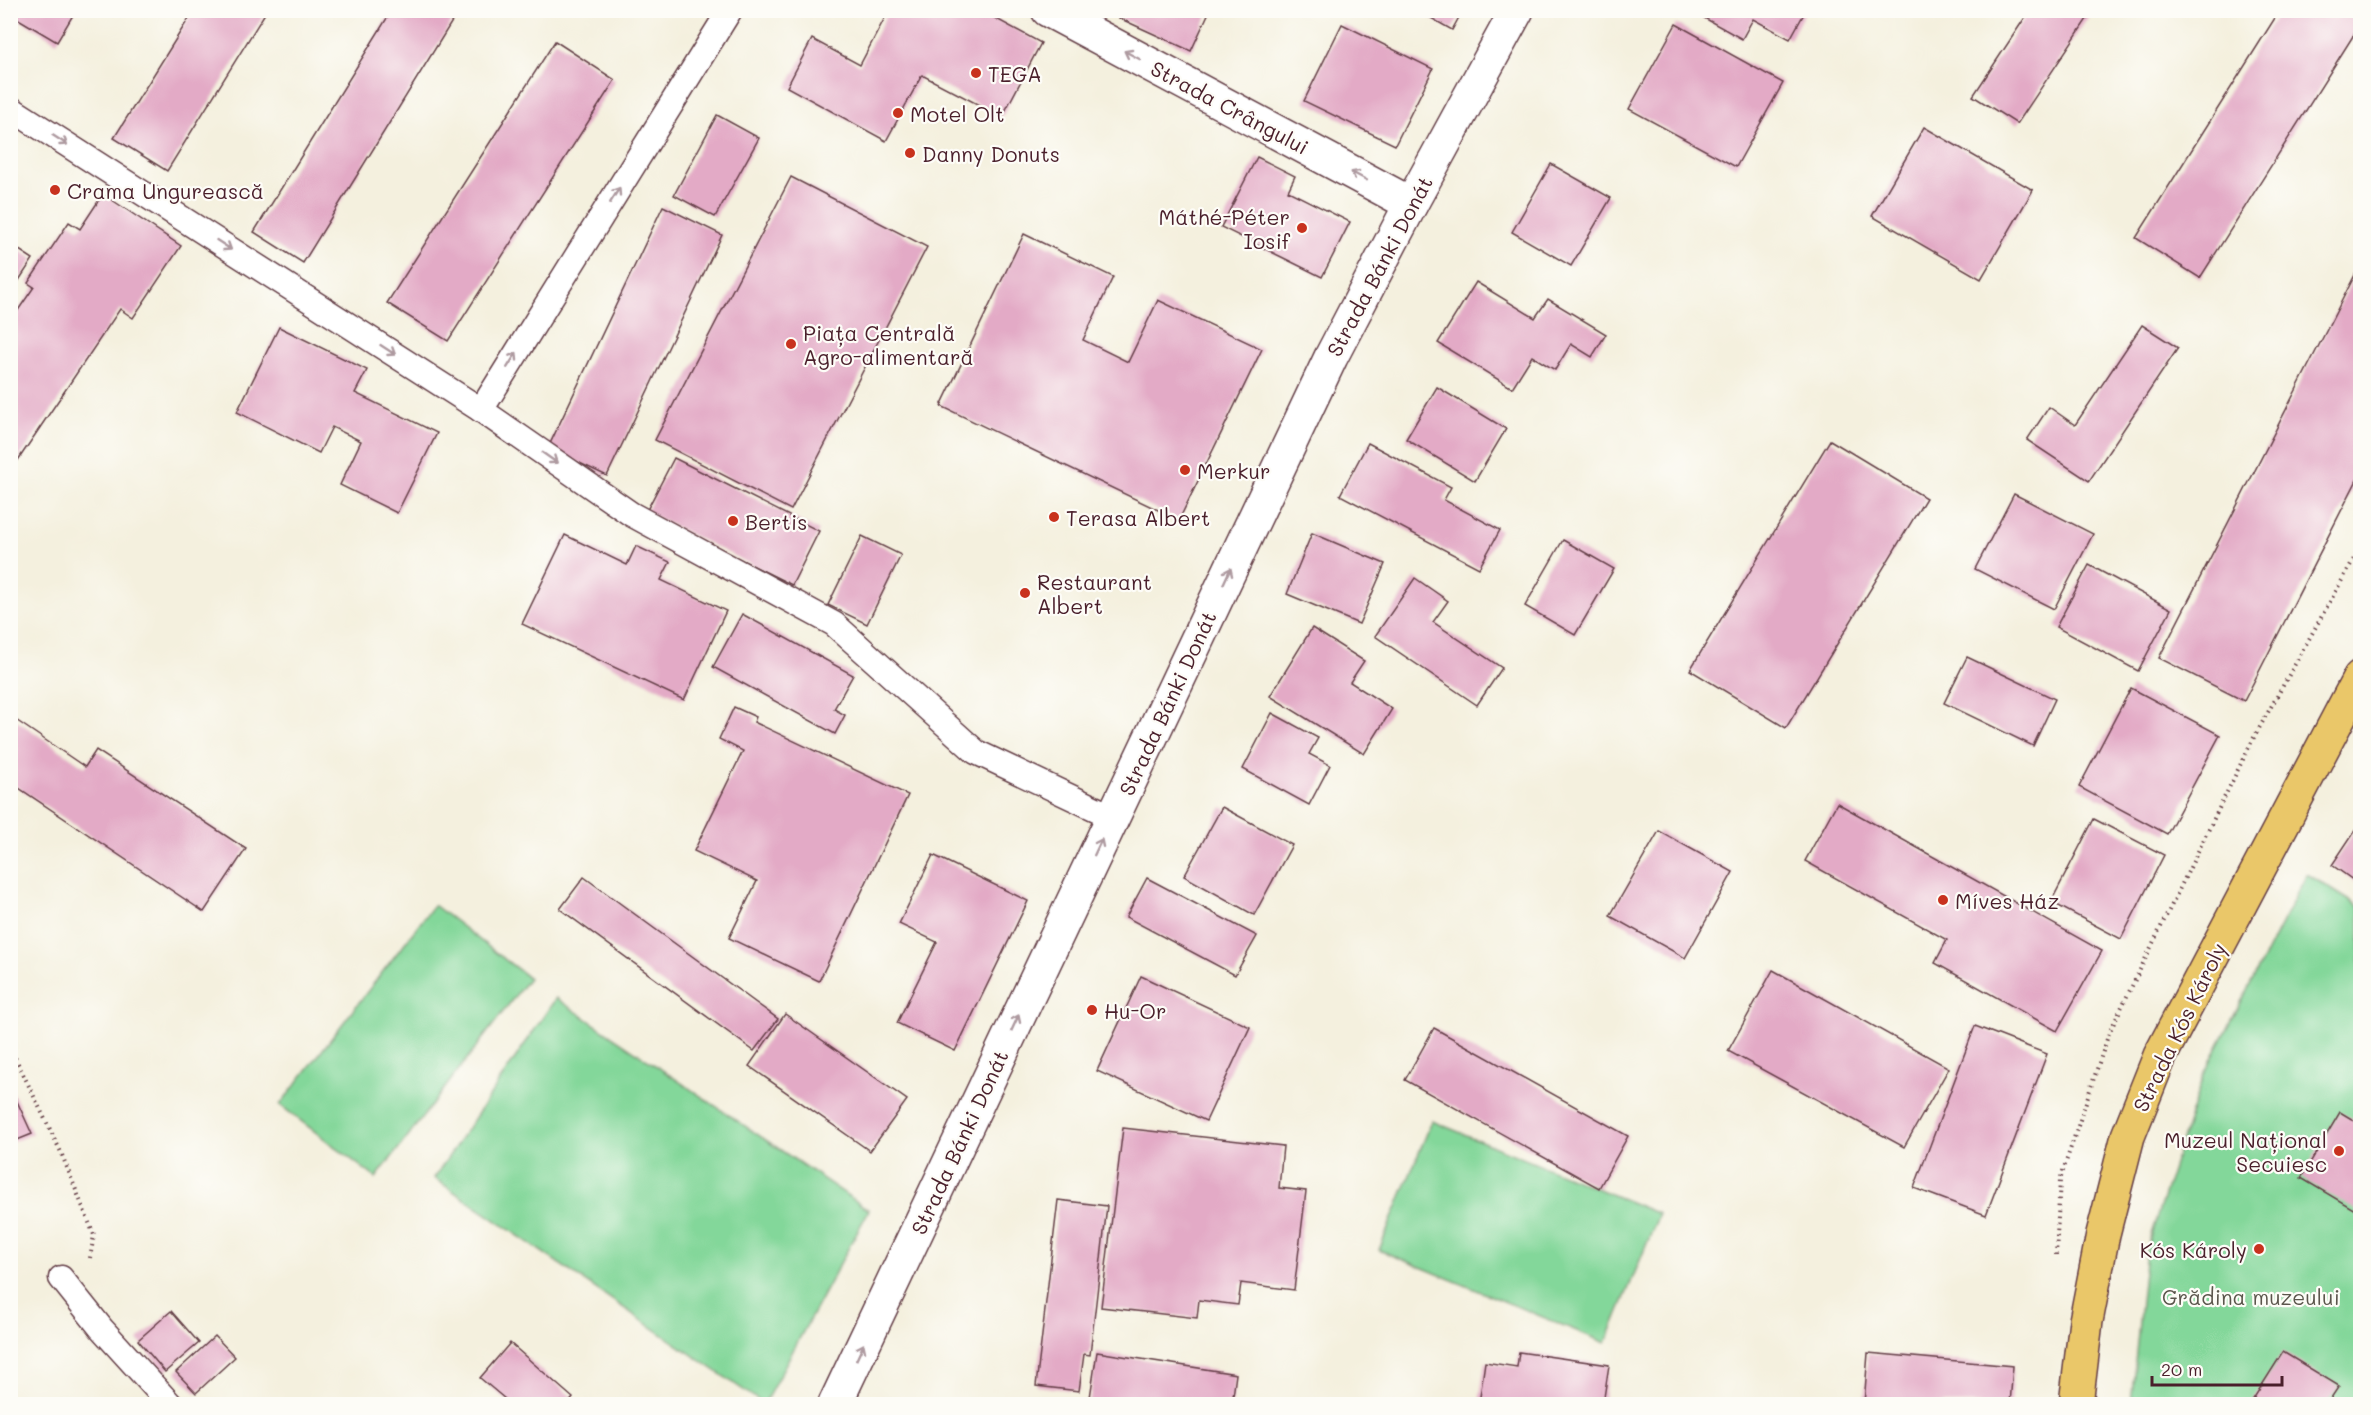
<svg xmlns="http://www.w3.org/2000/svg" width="2371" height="1415" viewBox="0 0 2371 1415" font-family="Mali,sans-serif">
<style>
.green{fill:#83d79a;stroke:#667b62;stroke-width:1.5}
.building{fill:#e3aac6}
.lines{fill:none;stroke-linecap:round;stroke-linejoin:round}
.service-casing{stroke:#643e46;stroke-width:27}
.minor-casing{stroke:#643e46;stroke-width:36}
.primary-casing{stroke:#643e46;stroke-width:36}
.path{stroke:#643e46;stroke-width:4;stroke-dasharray:1.5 4.5;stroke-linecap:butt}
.service{stroke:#fff;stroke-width:24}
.minor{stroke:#fff;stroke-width:33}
.primary{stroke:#eac769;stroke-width:33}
.oneway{stroke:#ae9aa0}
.poi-dot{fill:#c8321e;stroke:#fdfcf7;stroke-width:2}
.labels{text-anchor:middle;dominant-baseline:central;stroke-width:4.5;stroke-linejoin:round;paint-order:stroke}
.poi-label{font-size:21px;fill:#4a1f2b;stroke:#fdfcf7;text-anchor:start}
.street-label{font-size:21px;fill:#4a1f2b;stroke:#fdfcf7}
.park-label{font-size:21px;fill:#5b564c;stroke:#fdfcf7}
</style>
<rect width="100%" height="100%" fill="#fdfcf7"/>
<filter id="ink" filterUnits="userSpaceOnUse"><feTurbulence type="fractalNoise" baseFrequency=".0167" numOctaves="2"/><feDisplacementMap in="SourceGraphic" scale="12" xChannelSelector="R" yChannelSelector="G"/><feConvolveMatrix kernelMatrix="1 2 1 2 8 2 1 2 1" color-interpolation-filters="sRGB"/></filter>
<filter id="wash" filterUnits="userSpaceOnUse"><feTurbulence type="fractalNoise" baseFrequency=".008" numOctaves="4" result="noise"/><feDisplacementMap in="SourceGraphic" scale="24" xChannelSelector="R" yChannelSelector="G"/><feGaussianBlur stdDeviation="1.35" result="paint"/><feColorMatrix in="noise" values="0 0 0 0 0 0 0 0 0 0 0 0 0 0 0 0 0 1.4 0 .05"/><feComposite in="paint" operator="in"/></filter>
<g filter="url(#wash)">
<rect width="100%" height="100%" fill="#f4f0de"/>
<g class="green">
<polygon points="2307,874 2360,907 2360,1404 2131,1404 2146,1250 2203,1076"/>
<polygon points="434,905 529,978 376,1178 280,1105"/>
<polygon points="556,998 869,1210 764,1404 434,1178"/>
<polygon points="1432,1121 1659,1214 1606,1343 1379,1250"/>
</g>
<g id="blocks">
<g class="building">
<polygon points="10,10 76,10 57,42 10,14"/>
<polygon points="194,10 267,10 167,171 114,138"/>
<polygon points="392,10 459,10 303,263 254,232"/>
<polygon points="889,10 980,10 1041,43 1002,117 922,75 886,141 787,87 812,39 860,65"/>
<polygon points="1122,10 1210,10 1191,51 1119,18"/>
<polygon points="1417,10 1463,10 1452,30"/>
<polygon points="1690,10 1806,10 1790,39 1753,19 1742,39"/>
<polygon points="2030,10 2093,10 2017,124 1973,96"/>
<polygon points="2280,10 2360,10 2360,25 2200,278 2136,238"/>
<polygon points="1342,24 1433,69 1395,145 1304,101"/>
<polygon points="1676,24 1783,83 1736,167 1629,109"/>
<polygon points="555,41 615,80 448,341 387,303"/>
<polygon points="717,115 759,138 715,217 674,195"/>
<polygon points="1924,127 2033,190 1981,279 1872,216"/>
<polygon points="1257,157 1295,176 1288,191 1350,222 1322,277 1221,227"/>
<polygon points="1551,164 1611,198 1571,266 1512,232"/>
<polygon points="791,177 927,247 791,510 655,440"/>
<polygon points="103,194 181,246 133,318 120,309 10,472 10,322 34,287 28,283 69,222 80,229"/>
<polygon points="663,206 722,235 607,476 548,448"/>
<polygon points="1024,234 1113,277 1083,340 1128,362 1158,300 1262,349 1179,520 941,406"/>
<polygon points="10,244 33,259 10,294"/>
<polygon points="2360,265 2360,474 2244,701 2159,658"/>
<polygon points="1476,282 1535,318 1548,299 1606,334 1592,357 1571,344 1555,370 1532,356 1512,388 1438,343"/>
<polygon points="2142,325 2178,348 2089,481 2027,440 2049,407 2075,425"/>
<polygon points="279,327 367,370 355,393 437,433 397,513 340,485 361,441 332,427 319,453 237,412"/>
<polygon points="1437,387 1506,429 1475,481 1406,439"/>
<polygon points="1830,440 1926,498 1786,728 1690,670"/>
<polygon points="1368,443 1451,487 1444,500 1500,530 1479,568 1340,495"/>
<polygon points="674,458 819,531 792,585 646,512"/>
<polygon points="2014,494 2093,534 2054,609 1975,569"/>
<polygon points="1312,533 1385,564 1359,624 1287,594"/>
<polygon points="565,535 627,565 636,546 670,562 661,580 726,611 684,700 522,624"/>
<polygon points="862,536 901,555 867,624 828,605"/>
<polygon points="1563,540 1614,569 1575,635 1525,606"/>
<polygon points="2089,565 2171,609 2138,671 2056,627"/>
<polygon points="1415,578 1448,601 1433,622 1502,668 1477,705 1375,636"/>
<polygon points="742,614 853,675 834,709 845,715 835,734 713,667"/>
<polygon points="1312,628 1364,661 1350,682 1392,709 1364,754 1270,696"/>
<polygon points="1967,657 2055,699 2033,746 1944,703"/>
<polygon points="2131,688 2220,735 2167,834 2079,787"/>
<polygon points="734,707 756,717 754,722 908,795 819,981 729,938 757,881 694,851 743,751 719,739"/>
<polygon points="1272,713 1318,738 1309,754 1330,765 1309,805 1243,769"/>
<polygon points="10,716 85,767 96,750 246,849 204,912 10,782"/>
<polygon points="1837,803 2102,951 2057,1031 1935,963 1947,940 1805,861"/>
<polygon points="1222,807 1292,845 1254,915 1184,876"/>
<polygon points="2094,819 2164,855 2121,939 2051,902"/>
<polygon points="2360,823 2360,885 2332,865"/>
<polygon points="1659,831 1733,872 1685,958 1610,916"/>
<polygon points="933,855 1028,901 955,1051 897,1023 937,942 899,924"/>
<polygon points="584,877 778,1019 754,1051 560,909"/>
<polygon points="1147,878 1257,936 1235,975 1126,917"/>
<polygon points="1773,970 1949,1068 1904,1147 1728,1051"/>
<polygon points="1141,976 1250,1027 1206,1121 1097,1071"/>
<polygon points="785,1014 907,1100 870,1151 749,1066"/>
<polygon points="1975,1026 2047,1054 1986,1215 1914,1188"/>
<polygon points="1434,1028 1628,1136 1599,1188 1405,1080"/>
<polygon points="10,1086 32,1134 10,1143"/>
<polygon points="2340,1112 2360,1124 2360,1213 2301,1178"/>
<polygon points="1123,1128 1283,1146 1279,1188 1306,1191 1294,1290 1241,1283 1238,1305 1199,1300 1197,1318 1101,1307"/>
<polygon points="1058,1200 1107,1206 1090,1355 1084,1354 1079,1391 1036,1386"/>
<polygon points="171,1311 199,1343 165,1372 138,1340"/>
<polygon points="215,1336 235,1357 196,1393 176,1372"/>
<polygon points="510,1343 573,1398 568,1404 511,1404 480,1378"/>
<polygon points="1097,1352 1236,1374 1232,1404 1089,1404"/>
<polygon points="1519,1352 1609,1365 1603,1404 1479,1404 1485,1362 1517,1367"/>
<polygon points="2283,1352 2339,1386 2327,1404 2250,1404"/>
<polygon points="1868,1353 2013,1366 2010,1404 1864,1404"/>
</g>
</g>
</g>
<g filter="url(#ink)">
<use href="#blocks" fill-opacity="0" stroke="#643e46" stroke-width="1.5"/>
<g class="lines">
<defs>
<g id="service">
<polyline points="10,108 481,410 631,514 834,624 976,752 1113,817"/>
<polyline points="481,410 730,10"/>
<polyline points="61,1278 101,1328 170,1404"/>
</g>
<g id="minor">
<polyline points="1048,10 1411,204"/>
<polyline points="835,1404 1331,357 1411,204 1517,10"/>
</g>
<polyline id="primary" points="2076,1404 2086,1321 2103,1234 2128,1136 2160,1056 2360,677"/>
</defs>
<use href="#service" class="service-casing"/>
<use href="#minor" class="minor-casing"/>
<use href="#primary" class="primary-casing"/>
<g class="path">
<polyline points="10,1047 60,1150 94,1235 90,1258"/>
<polyline points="2056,1255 2060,1180 2109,1033 2252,741 2360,548"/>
</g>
<use href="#service" class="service"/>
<use href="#minor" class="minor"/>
<use href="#primary" class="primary"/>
</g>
<defs><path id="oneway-shaft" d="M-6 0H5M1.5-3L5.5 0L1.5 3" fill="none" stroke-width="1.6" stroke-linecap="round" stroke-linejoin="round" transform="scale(1.5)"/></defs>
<g class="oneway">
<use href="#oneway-shaft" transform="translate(1132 55) rotate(-152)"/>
<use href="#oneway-shaft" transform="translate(60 140) rotate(33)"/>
<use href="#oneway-shaft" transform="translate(1359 176) rotate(-152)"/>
<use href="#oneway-shaft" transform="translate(615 195) rotate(-58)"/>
<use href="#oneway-shaft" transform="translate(224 245) rotate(33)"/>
<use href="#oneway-shaft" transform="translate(388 350) rotate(33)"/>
<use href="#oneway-shaft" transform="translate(512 360) rotate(-58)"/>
<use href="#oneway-shaft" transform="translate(550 458) rotate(35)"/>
<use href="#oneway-shaft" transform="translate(1227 576) rotate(-65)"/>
<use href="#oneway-shaft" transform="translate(1098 847) rotate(-65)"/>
<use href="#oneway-shaft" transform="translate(1015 1023) rotate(-65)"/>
<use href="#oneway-shaft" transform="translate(860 1352) rotate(-65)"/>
</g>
</g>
<g class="poi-dot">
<circle cx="976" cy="73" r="6"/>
<circle cx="898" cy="113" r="6"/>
<circle cx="910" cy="153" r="6"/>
<circle cx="55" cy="190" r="6"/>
<circle cx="1302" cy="228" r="6"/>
<circle cx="791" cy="344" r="6"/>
<circle cx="1185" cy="470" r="6"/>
<circle cx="1054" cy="517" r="6"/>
<circle cx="733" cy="521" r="6"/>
<circle cx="1025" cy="593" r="6"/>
<circle cx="1943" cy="900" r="6"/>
<circle cx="1092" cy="1010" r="6"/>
<circle cx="2339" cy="1151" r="6"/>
<circle cx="2259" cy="1249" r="6"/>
</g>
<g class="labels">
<g class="poi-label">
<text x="988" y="73">TEGA</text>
<text x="910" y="113">Motel Olt</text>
<text x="922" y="153">Danny Donuts</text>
<text x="67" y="190">Crama Ungurească</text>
<text x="1290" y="216" text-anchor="end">Máthé-Péter<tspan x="1290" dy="24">Iosif</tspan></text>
<text x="803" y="332">Piața Centrală<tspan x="803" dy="24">Agro-alimentară</tspan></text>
<text x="1197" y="470">Merkur</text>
<text x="1066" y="517">Terasa Albert</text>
<text x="745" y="521">Bertis</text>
<text x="1037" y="581">Restaurant<tspan x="1037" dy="24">Albert</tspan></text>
<text x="1955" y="900">Míves Ház</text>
<text x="1104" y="1010">Hu-Or</text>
<text x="2327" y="1139" text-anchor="end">Muzeul Național<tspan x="2327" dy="24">Secuiesc</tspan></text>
<text x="2247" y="1249" text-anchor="end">Kós Károly</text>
</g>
<g class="street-label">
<text transform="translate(1230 107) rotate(28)">Strada Crângului</text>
<text transform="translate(1379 266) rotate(-62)">Strada Bánki Donát</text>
<text transform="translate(1167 703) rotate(-65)">Strada Bánki Donát</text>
<text transform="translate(2179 1027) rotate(-64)">Strada Kós Károly</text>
<text transform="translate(959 1142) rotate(-65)">Strada Bánki Donát</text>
</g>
<g class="park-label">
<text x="2251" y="1296">Grădina muzeului</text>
</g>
</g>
<rect width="2371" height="1415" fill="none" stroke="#fdfcf7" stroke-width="36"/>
<path d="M2152 1376v9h130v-9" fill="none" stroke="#4a1f2b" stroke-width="3"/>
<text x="2161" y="1376" font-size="18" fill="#4a1f2b" stroke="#fdfcf7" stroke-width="4.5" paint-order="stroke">20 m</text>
</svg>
